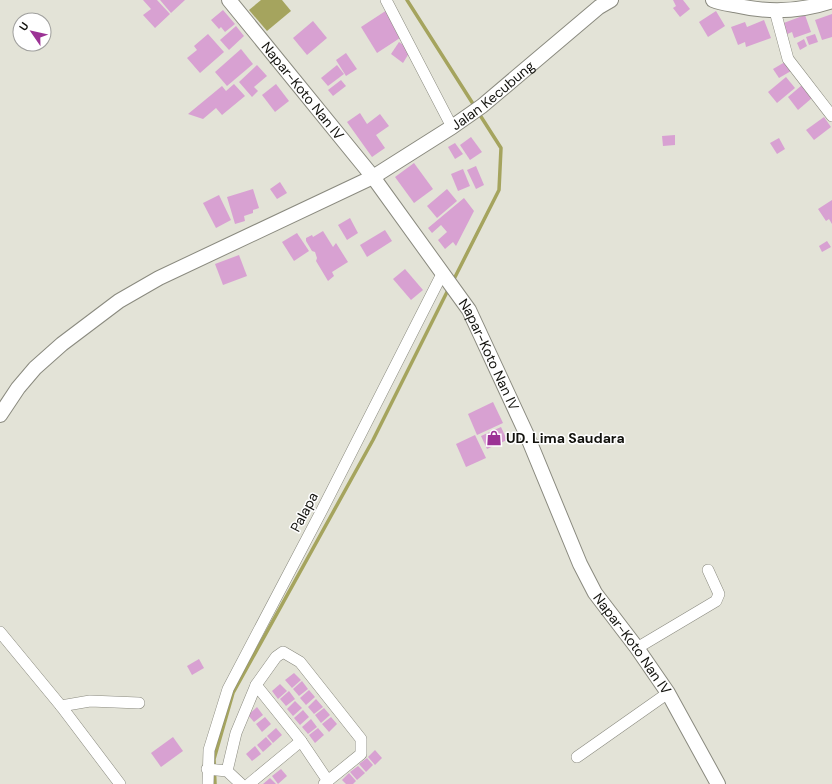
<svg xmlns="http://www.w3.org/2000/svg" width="832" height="784" viewBox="0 0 832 784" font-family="'DM Sans',sans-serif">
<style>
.water{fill:#a5a45e}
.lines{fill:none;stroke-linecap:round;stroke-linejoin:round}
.stream{stroke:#a5a45e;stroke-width:3.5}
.building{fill:#d8a1d2}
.minor-casing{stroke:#8a8a7f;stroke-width:12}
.tertiary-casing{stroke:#8a8a7f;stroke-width:16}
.minor{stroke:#fff;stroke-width:11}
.tertiary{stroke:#fff;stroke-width:14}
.labels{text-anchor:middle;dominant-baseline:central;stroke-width:3;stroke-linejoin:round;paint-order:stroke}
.street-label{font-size:14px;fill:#12120d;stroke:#fff}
.poi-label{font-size:14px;font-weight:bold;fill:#12120d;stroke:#fff;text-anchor:start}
</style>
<rect width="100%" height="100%" fill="#e3e3d7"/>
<polygon class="water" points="261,0 282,0 291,11 267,31 249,10"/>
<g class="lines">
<g class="stream">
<polyline points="407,0 475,107"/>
<polyline points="453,281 499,190 501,148 478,112"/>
<polyline points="215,784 214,759 233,693 373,440 449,288"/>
</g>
</g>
<g class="building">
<polygon points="143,0 157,0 170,14 155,28 143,15 151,9"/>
<polygon points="160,0 185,0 171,13"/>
<polygon points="673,0 683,0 690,9 680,17 673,8 676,6"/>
<polygon points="223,10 235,24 225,32 221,27 219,29 211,20"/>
<polygon points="387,10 403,36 377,53 361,27"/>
<polygon points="716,11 725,26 708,37 699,22"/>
<polygon points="832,14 832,37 822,40 815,20"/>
<polygon points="805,15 811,32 794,38 792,32 785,35 781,24"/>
<polygon points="764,20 771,38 746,47 745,42 738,45 731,27 745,22 747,27"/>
<polygon points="313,21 327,38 307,55 293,38"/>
<polygon points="236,26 244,36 229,50 220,40"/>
<polygon points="208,34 224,52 200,73 187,58 197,50 194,46"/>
<polygon points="815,34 818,42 809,45 806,37"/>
<polygon points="804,39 807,46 800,50 797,43"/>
<polygon points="399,42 411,50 403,63 391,54"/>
<polygon points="241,49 253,64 227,86 215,72"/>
<polygon points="346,53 357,69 346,76 336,60"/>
<polygon points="785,62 791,71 779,78 773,69"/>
<polygon points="257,65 267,76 254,87 258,91 252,97 239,82"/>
<polygon points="337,65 344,74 328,86 321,78"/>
<polygon points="786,77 795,88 777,103 768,92"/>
<polygon points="341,80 346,86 333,96 328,90"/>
<polygon points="234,84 245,96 222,115 216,108 203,119 188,114 222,86 226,91"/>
<polygon points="276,84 289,101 275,112 262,95"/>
<polygon points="802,85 812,98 798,110 788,97"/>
<polygon points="360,113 367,124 380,114 389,126 376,135 385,148 372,157 347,122"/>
<polygon points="824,117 831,127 814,140 806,130"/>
<polygon points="675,135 675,145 663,146 662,136"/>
<polygon points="471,137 482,152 470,160 460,145"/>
<polygon points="779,138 785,149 777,154 770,143"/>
<polygon points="455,143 463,154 455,159 448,147"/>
<polygon points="414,163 433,189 414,203 395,177"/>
<polygon points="476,166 484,185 476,189 467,170"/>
<polygon points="463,169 470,186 458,191 451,174"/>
<polygon points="280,182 287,193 277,199 270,189"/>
<polygon points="253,189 259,208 253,210 253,213 244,216 245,221 235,224 227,197"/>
<polygon points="447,189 457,201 437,218 427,206"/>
<polygon points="219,195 231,220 216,228 203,203"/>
<polygon points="464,198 474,211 456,246 453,242 445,249 438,240 447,232 441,225 432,233 428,228"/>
<polygon points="832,200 832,224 829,219 826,221 818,209"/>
<polygon points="350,218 358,233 347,240 338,225"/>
<polygon points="385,230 392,241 367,257 360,245"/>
<polygon points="323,231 333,247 336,243 348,262 332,272 334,276 328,281 316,261 317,258 315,252 312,251 306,241 306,238 312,235 313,237"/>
<polygon points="297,233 309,251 294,261 282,242"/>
<polygon points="827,241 831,247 822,252 819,246"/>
<polygon points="239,255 247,276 223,285 215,264"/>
<polygon points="405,269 423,290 411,300 393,279"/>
<polygon points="493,402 503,423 477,435 468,414"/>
<polygon points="501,427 507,440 487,449 481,436"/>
<polygon points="475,435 486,458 466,467 456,444"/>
<polygon points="199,659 204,668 192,675 187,666"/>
<polygon points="294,673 301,680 292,688 285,680"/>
<polygon points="302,681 308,689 299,696 293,689"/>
<polygon points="280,684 287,691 278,699 272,691"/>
<polygon points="309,690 315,697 306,705 300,698"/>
<polygon points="289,691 295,699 286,706 280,699"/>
<polygon points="316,699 323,707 314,714 308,707"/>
<polygon points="295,701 302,708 293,716 287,709"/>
<polygon points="257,707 263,715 254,722 248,715"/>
<polygon points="324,708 330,715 321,723 315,715"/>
<polygon points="303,710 309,717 300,725 294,718"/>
<polygon points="265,717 271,724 262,732 256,724"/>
<polygon points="331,717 337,724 329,732 322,724"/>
<polygon points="311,719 317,727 308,734 302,727"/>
<polygon points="276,728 282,735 273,743 267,736"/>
<polygon points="318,728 324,735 315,743 309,735"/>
<polygon points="173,737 183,751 161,767 151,753"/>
<polygon points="266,737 272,744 263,752 257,745"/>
<polygon points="255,746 261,754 252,761 246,754"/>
<polygon points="375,750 382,758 375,765 368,757"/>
<polygon points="367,758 373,765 366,772 359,764"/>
<polygon points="358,766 365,773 357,780 350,772"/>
<polygon points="281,769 287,776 278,784 272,776"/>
<polygon points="349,773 356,781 353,784 346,784 342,780"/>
<polygon points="270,778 276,784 263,784"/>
</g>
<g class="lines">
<defs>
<g id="minor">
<polyline points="386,0 452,127"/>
<polyline points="775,11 788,59 832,116"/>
<polyline points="0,632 61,706 120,784"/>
<polyline points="637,648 716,601 719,594 708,570"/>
<polyline points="256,685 276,657 283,652 300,662 361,739 361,754 324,784"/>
<polyline points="61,706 90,701 139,703"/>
<polyline points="577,757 668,693"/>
<polyline points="207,769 227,771 241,784"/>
<polyline points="227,771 236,733 256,685 301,741 328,781"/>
<polyline points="208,784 209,750 228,689 322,510 442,274"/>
<polyline points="249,784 301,741"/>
</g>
<g id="tertiary">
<path id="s1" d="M229,0L373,177L469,310L526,433L580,564L595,593L637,648L668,693L718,784"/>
<path d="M713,0C720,3 728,4 734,5C768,13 800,12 832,1"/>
<path id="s2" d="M0,415L18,388L35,368L62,344L119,301L159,278L373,177L452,127L482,106L599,7L611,0"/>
</g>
</defs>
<use href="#minor" class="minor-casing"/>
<use href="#tertiary" class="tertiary-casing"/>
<use href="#minor" class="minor"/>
<use href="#tertiary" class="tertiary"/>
</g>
<defs>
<symbol id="shop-bare" viewBox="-9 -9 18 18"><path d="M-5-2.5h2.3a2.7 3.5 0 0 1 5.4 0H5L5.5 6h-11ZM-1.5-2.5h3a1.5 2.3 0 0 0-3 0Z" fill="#9c3295" stroke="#fff" stroke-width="2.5" paint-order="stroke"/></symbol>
</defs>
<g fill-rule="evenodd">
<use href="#shop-bare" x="483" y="427" width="22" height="22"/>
</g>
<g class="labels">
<g class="street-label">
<text stroke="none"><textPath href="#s1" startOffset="117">Napar-Koto Nan IV</textPath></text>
<text stroke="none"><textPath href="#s2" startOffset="594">Jalan Kecubung</textPath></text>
<text stroke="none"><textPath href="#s1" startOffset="441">Napar-Koto Nan IV</textPath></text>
<text transform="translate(304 512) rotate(-62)">Palapa</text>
<text stroke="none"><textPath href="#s1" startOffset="765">Napar-Koto Nan IV</textPath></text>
</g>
<g class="poi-label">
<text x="506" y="438">UD. Lima Saudara</text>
</g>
</g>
<g transform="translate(32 32) rotate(304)"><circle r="19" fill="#ffffff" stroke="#a0a09e"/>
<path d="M0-3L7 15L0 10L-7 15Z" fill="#9c3295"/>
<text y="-6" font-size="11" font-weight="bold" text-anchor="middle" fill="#12120d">U</text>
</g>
</svg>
